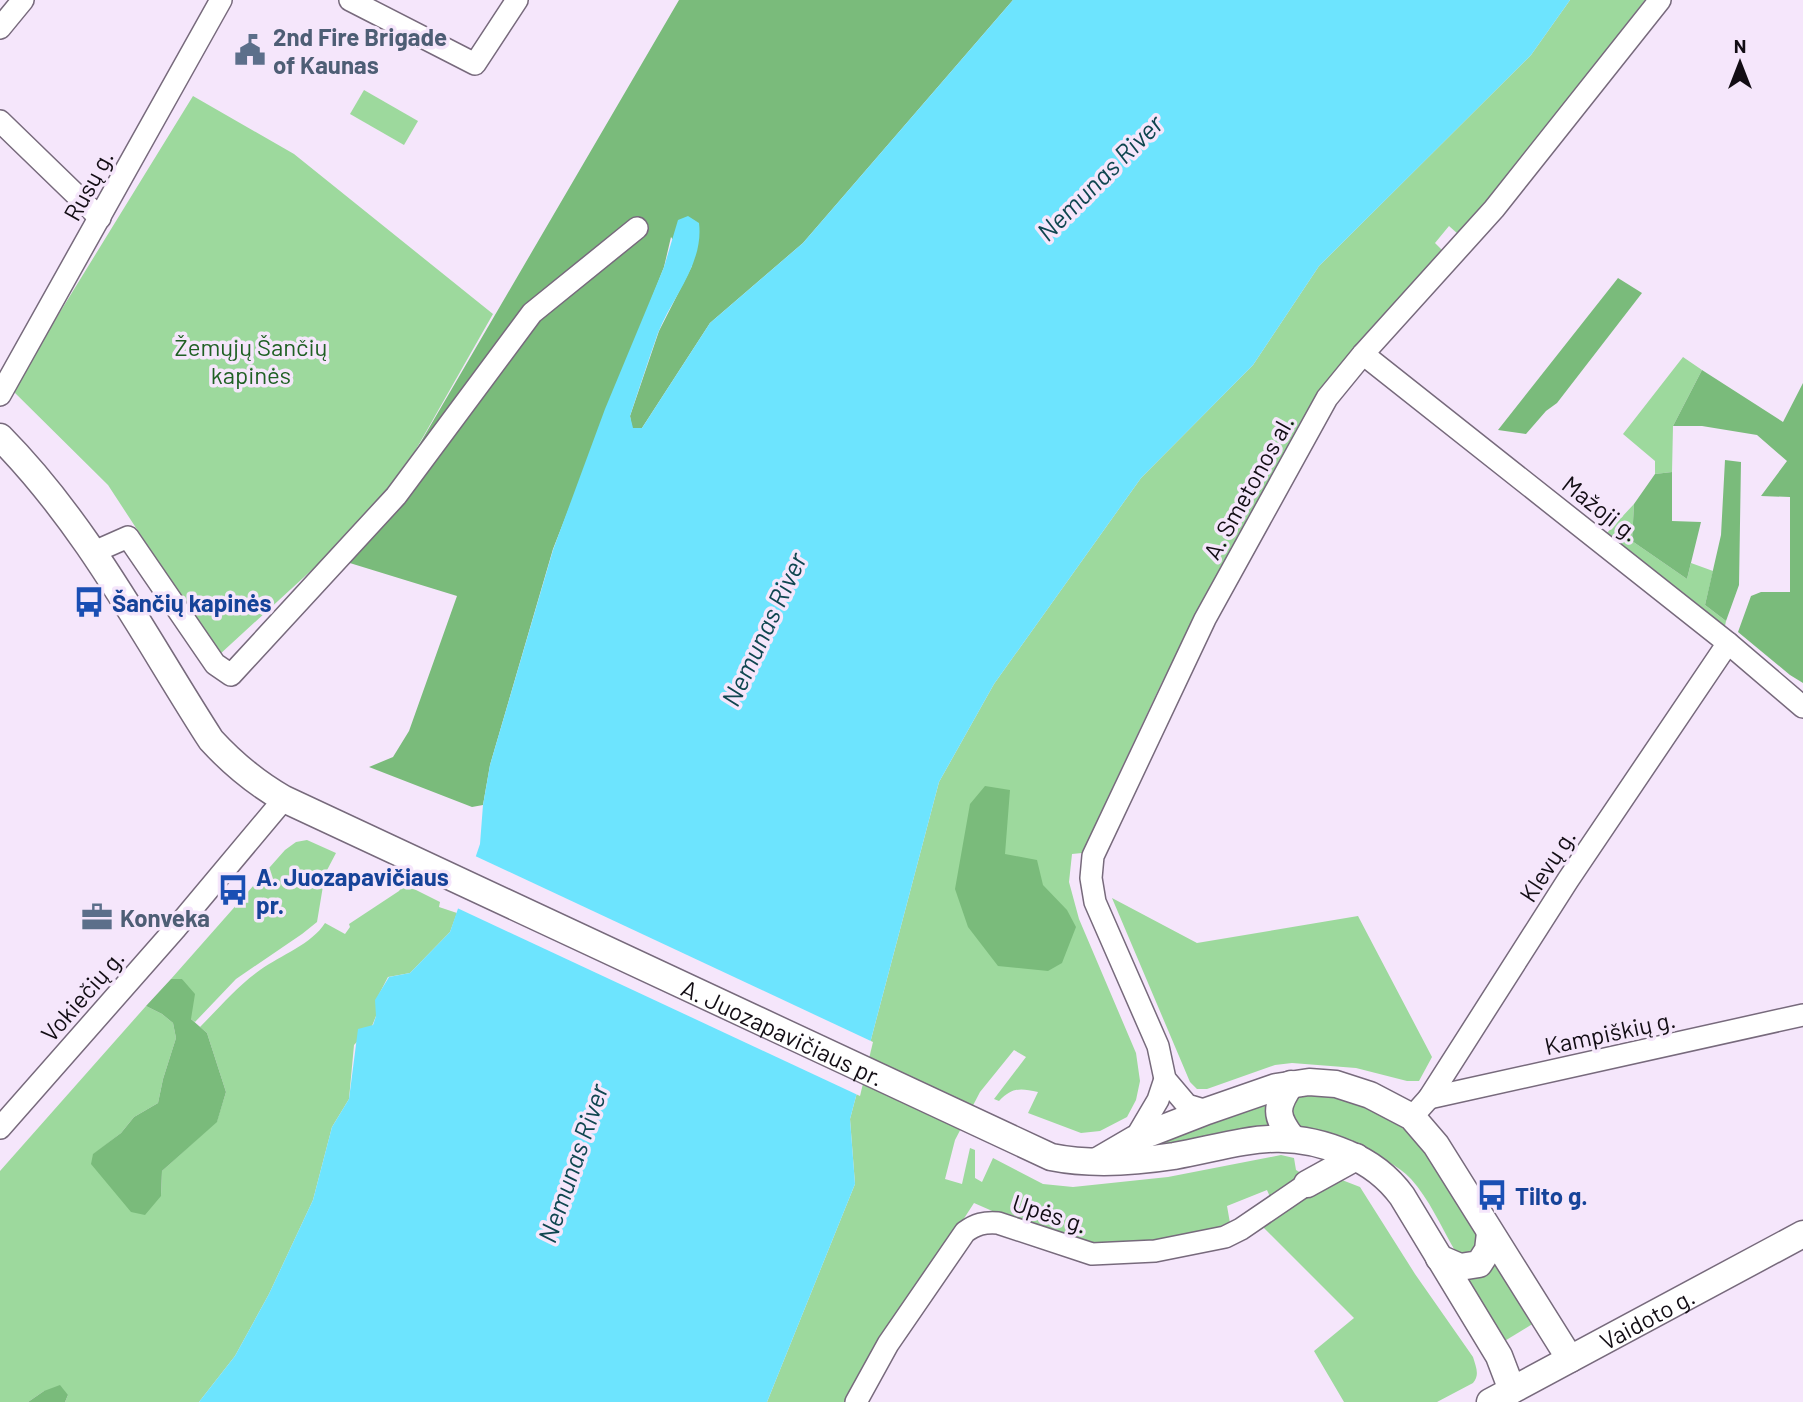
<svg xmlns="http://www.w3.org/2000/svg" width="1803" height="1402" viewBox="0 0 1803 1402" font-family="Barlow,sans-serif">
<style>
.green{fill:#9dd99d}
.forest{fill:#7abb7b}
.water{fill:#6de4fe}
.pier{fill:#f5e6fb}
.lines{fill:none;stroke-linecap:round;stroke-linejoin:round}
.minor-casing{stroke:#776a7c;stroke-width:24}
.major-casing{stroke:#776a7c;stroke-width:29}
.minor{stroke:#fff;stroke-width:21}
.major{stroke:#fff;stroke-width:26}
.labels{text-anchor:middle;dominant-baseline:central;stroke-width:7;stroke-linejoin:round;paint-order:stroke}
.service-label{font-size:24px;font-weight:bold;fill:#4e5e75;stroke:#f5e6fb;text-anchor:start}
.street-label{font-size:24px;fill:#120d14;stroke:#f5e6fb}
.park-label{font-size:24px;fill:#1f6024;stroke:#f5e6fb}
.transit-label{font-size:24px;font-weight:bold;fill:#164399;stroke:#f5e6fb;text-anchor:start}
.water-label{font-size:26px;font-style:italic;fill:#0f4650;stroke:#f5e6fb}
</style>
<rect width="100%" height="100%" fill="#f5e6fb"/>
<g class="green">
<path d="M1570,0H1645L1532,146L1458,234L1449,226L1435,243L1443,251C1394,304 1344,356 1305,417L1162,682L1082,853L1072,854L1069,882L1079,919L1136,1053L1140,1081L1136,1100L1127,1117L1100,1131L1081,1133L1028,1113L1038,1092C1020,1088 1013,1087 999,1101L994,1099L1026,1057L1014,1050L980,1092L955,1140L945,1179L962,1184L970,1148L975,1150V1178L982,1182L993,1158L1043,1184L1073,1187L1168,1177L1281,1155L1294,1158L1296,1170L1301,1173L1296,1181L1270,1197L1267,1190L1227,1206L1230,1223L1212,1234L1191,1240L1092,1245L1040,1232L974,1203L888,1336L852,1402H767L855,1184L850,1119L939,782L994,684L1141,478L1253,365L1319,266L1531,55Z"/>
<polygon points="364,90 418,121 404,145 350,114"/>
<polygon points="193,96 294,154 493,314 398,481 327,556 219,655 108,485 12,390"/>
<polygon points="1683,357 1702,370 1673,426 1672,472 1655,474 1655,461 1623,434"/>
<polygon points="1634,504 1632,541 1687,579 1691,563 1713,571 1705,605 1726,621 1724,631 1606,534"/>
<polygon points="307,840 336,853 325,874 317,922 302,934 236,979 195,1022 191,1019 182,979 171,979 285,850 296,842"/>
<path d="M404,884L440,902L439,907L457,913L450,932L410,973L388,977L376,1000V1016L372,1026L354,1045L349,1099L332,1127L313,1200L269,1294L235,1356L199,1402H65L68,1395L44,1391L28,1402H0V1171L146,1006L162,1014L173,1023L176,1038L163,1079L158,1103L134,1117L121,1133L94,1154L161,1196L162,1171L217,1121L226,1092L207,1033L200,1027C219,1008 237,986 260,970C281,955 312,944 325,923L345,934L350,927L349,924L399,891Z"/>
<polygon points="1112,898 1197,943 1358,916 1432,1057 1419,1081 1407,1081 1356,1068 1292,1063 1275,1065 1207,1089 1197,1089 1190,1082"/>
<path d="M1301,1095C1345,1095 1392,1111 1421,1146C1442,1171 1459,1205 1477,1232L1478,1248C1469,1255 1464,1256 1454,1249C1441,1226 1429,1199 1411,1179C1386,1152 1330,1139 1296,1126L1290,1104Z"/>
<polygon points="1267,1104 1267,1127 1149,1150 1149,1144"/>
<path d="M1342,1180L1360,1187L1415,1274L1473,1357C1476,1367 1480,1375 1473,1383L1437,1402H1344L1314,1351L1354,1318L1261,1225L1331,1181Z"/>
<polygon points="1494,1261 1534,1323 1503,1342 1465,1279"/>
</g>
<g class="forest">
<polygon points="679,0 1013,0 803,243 710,323 642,428 632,428 630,416 659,331 692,266 671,237 664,267 553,549 490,765 483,805 472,807 369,767 393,757 409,731 457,596 327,556 398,481"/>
<polygon points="1618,278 1642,293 1557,403 1546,411 1526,434 1498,430"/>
<polygon points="1702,370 1783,422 1803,383 1803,683 1790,675 1738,632 1751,596 1761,592 1790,592 1790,497 1761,496 1787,461 1757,435 1702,426 1673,426"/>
<polygon points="1725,460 1741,462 1739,585 1726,621 1705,605 1721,535"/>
<polygon points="1672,472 1672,521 1701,522 1687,579 1632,541 1634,504 1655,474"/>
<polygon points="985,786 1010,790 1005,854 1037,860 1043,885 1067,910 1076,927 1062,963 1048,971 998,966 968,927 955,889 970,804"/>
<polygon points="171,979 182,979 195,994 191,1019 207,1033 226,1092 217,1122 162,1171 161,1196 145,1215 131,1212 91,1164 93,1154 121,1133 134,1117 158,1103 163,1079 176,1038 173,1023 162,1014 146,1006"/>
<polygon points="60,1385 68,1395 65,1402 28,1402 44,1391"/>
</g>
<path class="water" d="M1013,0H1570L1531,55L1319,266L1253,365L1141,478L994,684L939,782L850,1119L855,1184L767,1402H199L235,1356L269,1294L313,1200L332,1127L349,1099L358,1029L373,1025L376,1016L375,1000L389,977L410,973L450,932L480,844L483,805L490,765L553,550L605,409L664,267L678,220L688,216L699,223C704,264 672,297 658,333C648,361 639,389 630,416L633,428H642L710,323L803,243Z"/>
<polygon class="pier" points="473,855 873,1042 860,1096 455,907"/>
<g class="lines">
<defs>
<g id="minor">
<polyline points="350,0 475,64 517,0"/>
<polyline points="0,28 23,0"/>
<polyline points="0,121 100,218"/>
<polyline points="1363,354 1728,643 1803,707"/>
<polyline points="0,395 221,0"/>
<polyline points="94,552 128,537 215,664 231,675 396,496 532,313 637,228"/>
<polyline points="1429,1098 1803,1015"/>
<polyline points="1207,1111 1187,1105 1165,1079 1158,1046 1095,902 1091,878 1093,856 1205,619 1327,398 1363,354 1494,209 1660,0"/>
<polyline points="1412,1117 1429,1098 1568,880 1728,643"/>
<polyline points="0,1128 176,928 284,799"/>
<polyline points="1135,1139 1158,1100 1165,1079"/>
<path d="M856,1402L888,1344L965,1232C976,1224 984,1222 998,1223L1092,1254L1155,1251L1225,1237L1241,1229L1307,1184"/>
</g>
<g id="major">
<path id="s1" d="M0,437C88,526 144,636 211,740C233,764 256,783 284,799L1051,1157C1090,1165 1135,1162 1174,1156C1240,1144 1282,1125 1348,1154C1370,1163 1388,1177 1402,1196L1499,1356L1512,1390"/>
<path d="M1291,1084C1275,1107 1275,1116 1292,1138"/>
<polyline points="1099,1160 1135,1139 1207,1111 1276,1087 1309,1082 1336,1084 1370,1095 1412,1117 1436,1145 1570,1359"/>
<polyline points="1307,1184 1356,1157"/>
<polyline points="1439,1258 1460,1267 1479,1264 1488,1250 1490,1233"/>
<path id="s2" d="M1490,1402L1803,1234"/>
</g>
</defs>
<use href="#minor" class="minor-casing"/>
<use href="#major" class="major-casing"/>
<use href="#minor" class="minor"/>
<use href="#major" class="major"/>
</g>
<defs>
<symbol id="civic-bare" viewBox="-9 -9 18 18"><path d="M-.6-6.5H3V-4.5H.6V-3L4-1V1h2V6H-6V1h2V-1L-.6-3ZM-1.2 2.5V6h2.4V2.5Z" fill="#5c6f8a" stroke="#f5e6fb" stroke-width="2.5" paint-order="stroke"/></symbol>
<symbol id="bus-bare" viewBox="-9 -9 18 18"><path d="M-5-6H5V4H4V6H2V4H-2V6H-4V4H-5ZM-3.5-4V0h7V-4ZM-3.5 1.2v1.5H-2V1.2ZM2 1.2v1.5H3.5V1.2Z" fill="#1a4fb4" stroke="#f5e6fb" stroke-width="2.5" paint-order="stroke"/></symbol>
<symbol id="office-bare" viewBox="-9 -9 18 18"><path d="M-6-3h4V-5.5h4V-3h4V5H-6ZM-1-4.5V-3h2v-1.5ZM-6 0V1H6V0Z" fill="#5c6f8a" stroke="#f5e6fb" stroke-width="2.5" paint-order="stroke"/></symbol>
</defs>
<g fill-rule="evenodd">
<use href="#civic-bare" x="228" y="28" width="44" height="44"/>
<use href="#bus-bare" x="67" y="580" width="44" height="44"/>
<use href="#bus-bare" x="211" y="868" width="44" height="44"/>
<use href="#office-bare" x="75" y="895" width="44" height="44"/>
<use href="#bus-bare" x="1470" y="1173" width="44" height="44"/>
</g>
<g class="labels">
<g class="service-label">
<text x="273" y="36">2nd Fire Brigade<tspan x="273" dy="28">of Kaunas</tspan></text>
<text x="120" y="917">Konveka</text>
</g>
<g class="street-label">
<text transform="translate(88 185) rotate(-61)">Rusų g.</text>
<text transform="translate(1248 487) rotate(-61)">A. Smetonos al.</text>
<text transform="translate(1601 508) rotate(38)">Mažoji g.</text>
<text transform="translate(1547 865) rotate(-57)">Klevų g.</text>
<text transform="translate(82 995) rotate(-49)">Vokiečių g.</text>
<text stroke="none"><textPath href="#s1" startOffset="1015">A. Juozapavičiaus pr.</textPath></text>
<text transform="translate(1610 1032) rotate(-12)">Kampiškių g.</text>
<text transform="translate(1050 1213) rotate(18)">Upės g.</text>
<text stroke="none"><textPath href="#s2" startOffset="178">Vaidoto g.</textPath></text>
</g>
<g class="park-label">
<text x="251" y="346">Žemųjų Šančių<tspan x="251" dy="28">kapinės</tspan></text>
</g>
<g class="transit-label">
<text x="112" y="602">Šančių kapinės</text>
<text x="256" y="876">A. Juozapavičiaus<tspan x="256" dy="28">pr.</tspan></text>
<text x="1515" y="1195">Tilto g.</text>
</g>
<g class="water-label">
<text transform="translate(1099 177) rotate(-45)">Nemunas River</text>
<text transform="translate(763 629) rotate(-65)">Nemunas River</text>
<text transform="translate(572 1163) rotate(-71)">Nemunas River</text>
</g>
</g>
<g transform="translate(1740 63)" stroke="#f5e6fb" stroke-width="5" paint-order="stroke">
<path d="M0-5L12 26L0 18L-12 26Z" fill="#120d14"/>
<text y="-10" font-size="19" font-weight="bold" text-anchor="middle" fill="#120d14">N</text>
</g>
</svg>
